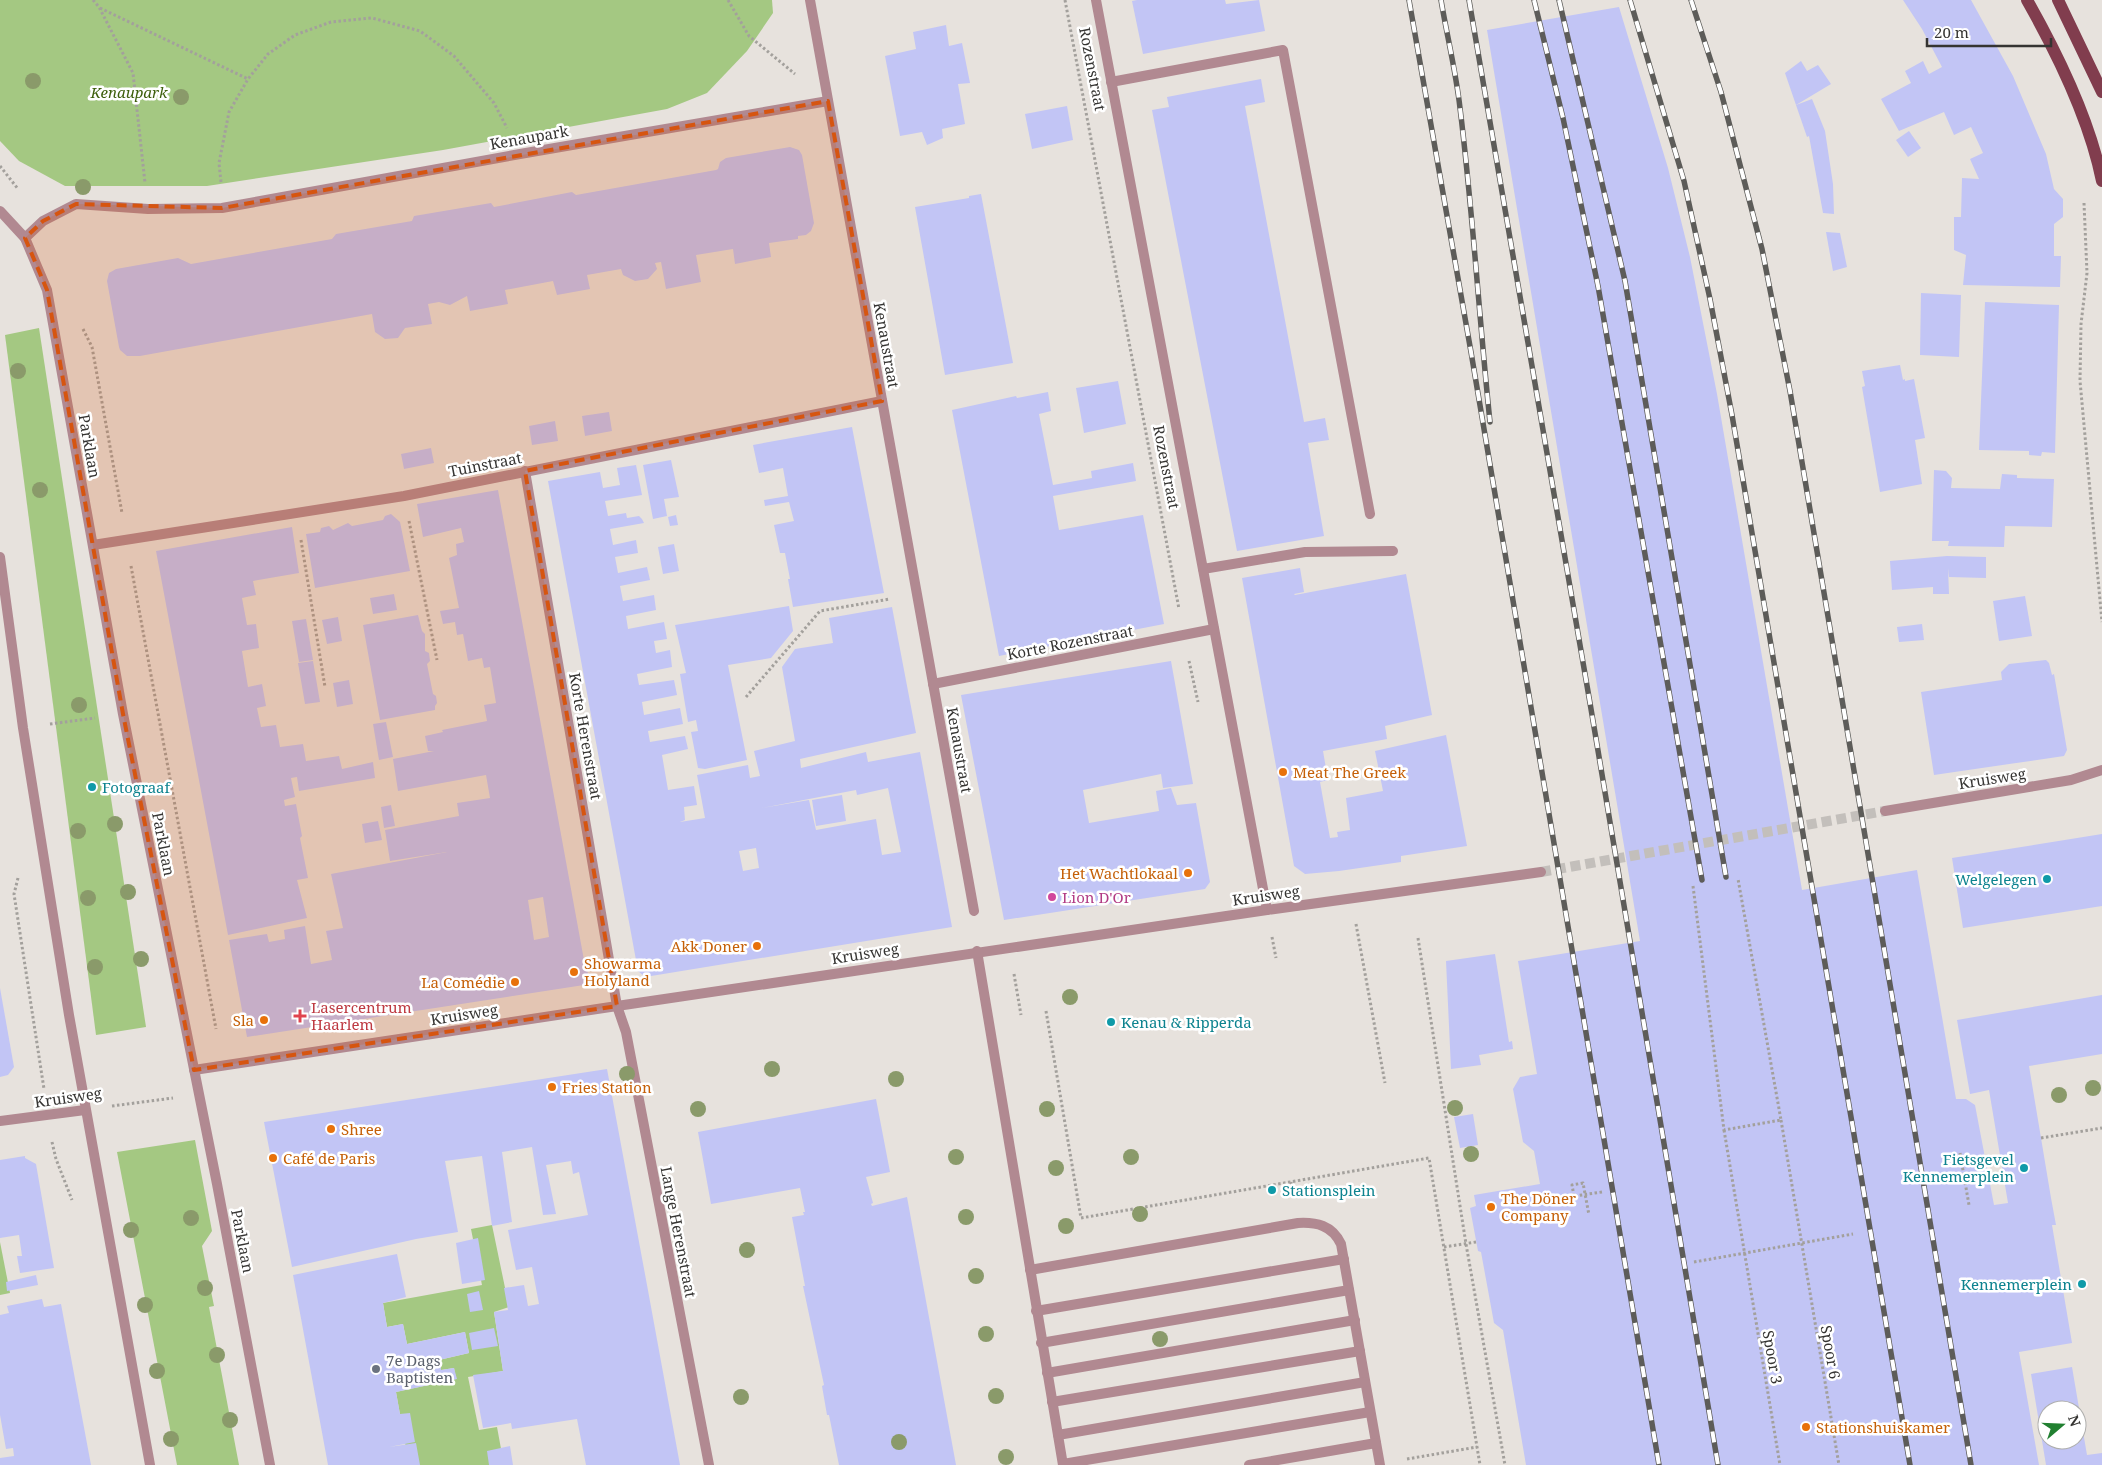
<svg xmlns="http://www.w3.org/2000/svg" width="2102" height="1465" viewBox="0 0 2102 1465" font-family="'Noto Serif',serif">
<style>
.green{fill:#a4c882}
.building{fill:#c2c5f5;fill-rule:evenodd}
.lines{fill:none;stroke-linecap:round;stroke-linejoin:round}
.street-tunnel{stroke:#c3bfbb;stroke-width:10;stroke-dasharray:10 5;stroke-linecap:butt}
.path{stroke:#a3a09c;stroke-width:3;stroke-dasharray:2.5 2.5;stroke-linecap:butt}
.lane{stroke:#b18991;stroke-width:10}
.street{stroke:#b18991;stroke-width:10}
.primary{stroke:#813d4e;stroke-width:12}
.rail-casing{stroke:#5d5c59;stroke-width:5.5}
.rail{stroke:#fff;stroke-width:4;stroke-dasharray:11;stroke-linecap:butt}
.tree{fill:#8a9a6a}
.marked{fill:#d65510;fill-opacity:0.2;stroke:#d65510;stroke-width:4;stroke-dasharray:10 6;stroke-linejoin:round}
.food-dot{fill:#e8710a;stroke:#fff;stroke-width:2}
.culture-dot{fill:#0f9aa8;stroke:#fff;stroke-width:2}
.hotel-dot{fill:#d1479c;stroke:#fff;stroke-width:2}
.health-dot{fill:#e0444e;stroke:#fff;stroke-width:2}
.worship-dot{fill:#6b7280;stroke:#fff;stroke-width:2}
.labels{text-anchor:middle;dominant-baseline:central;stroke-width:5;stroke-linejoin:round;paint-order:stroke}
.street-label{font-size:15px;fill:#353432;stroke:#fff}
.park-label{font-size:15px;font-style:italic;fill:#3d5f0c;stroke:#fff}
.food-label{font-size:15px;fill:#c56008;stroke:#fff;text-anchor:start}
.culture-label{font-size:15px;fill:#0d838f;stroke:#fff;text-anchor:start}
.hotel-label{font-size:15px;fill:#b23c85;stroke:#fff;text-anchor:start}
.health-label{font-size:15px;fill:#be3a42;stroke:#fff;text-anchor:start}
.worship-label{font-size:15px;fill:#5b616d;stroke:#fff;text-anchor:start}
</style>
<rect width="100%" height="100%" fill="#e7e2dd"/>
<g class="green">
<polygon points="0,0 772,0 773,13 747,51 707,93 667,109 443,150 207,186 65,186 19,161 0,141"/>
<polygon points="39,328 146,1027 96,1035 5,335"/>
<polygon points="195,1140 212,1231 202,1246 214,1306 209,1307 239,1465 177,1465 117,1152"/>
<polygon points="492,1225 509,1307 494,1312 503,1371 468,1377 479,1430 497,1427 504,1465 409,1465 396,1392 456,1379 454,1368 441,1370 439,1360 469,1353 465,1332 407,1344 403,1324 387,1327 383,1303 482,1285 471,1229"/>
<polygon points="0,1242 10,1293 0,1295"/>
</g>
<g class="building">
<polygon points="1137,0 1225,0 1226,4 1259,0 1265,31 1143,54 1132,1"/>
<polygon points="1903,0 1971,0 2013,76 2046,154 2054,189 2063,199 2063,217 2054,224 2054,256 2061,256 2060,287 1963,285 1966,255 1954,250 1954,217 1961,217 1962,178 1979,179 1970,159 1983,153 1971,127 1954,135 1944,112 1899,131 1881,99 1911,83 1905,71 1923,61 1929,74 1942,67 1922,29"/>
<polygon points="1619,7 1668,168 1690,257 1717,394 1802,890 1917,870 1956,1099 1966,1099 1975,1105 1994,1205 2008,1203 1989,1090 1970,1094 1957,1020 2102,995 2102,1054 2029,1066 2051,1198 2056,1225 2052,1225 2072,1343 2019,1352 2039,1465 1526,1465 1503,1330 1494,1323 1481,1252 1478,1251 1470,1208 1476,1206 1474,1195 1540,1184 1534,1151 1523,1142 1513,1089 1520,1077 1537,1074 1518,961 1640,941 1487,30"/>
<polygon points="946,25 949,46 962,43 970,83 958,84 965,124 942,129 943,138 927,145 922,132 900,136 885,56 916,49 913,32"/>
<polygon points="1801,61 1807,71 1818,65 1831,84 1796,105 1785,73"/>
<polygon points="1261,79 1265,102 1245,106 1304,422 1325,418 1329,440 1308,443 1324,536 1237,551 1152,110 1169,107 1167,97"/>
<polygon points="1812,99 1825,131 1833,184 1834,214 1823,213 1809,136 1807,137 1796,105"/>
<polygon points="1067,106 1073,140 1032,149 1025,114"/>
<polygon points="1909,131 1921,148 1908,157 1896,140"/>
<polygon points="790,147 799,150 802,155 814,223 811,231 806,235 798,236 798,239 769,243 771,257 735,264 733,249 696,255 701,282 666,289 661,262 655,263 657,269 648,279 635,281 623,275 621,269 587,275 590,289 557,295 553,281 505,290 508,304 470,311 467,296 450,305 439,302 428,304 432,324 405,328 398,338 385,339 375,332 372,314 140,356 127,356 120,350 119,347 107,281 109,273 116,269 178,258 191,264 332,239 336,234 412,221 414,216 491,203 494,207 572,192 576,195 716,170 718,169 720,162 726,158"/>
<polygon points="981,194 1013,363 945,375 915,207 969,198 969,196"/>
<polygon points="1826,232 1840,233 1847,267 1833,271"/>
<polygon points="1921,293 1961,295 1959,357 1920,355"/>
<polygon points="1985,302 2059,305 2055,453 2042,452 2041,456 2029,455 2029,451 1979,450"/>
<polygon points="1900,365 1903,380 1905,379 1905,381 1914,379 1925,438 1915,440 1922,484 1880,492 1862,387 1865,386 1862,371"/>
<polygon points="1118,381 1126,424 1084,433 1076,388"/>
<polygon points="1048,392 1051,411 1039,414 1053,485 1092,478 1091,471 1133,463 1136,481 1053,496 1059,530 1143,515 1164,624 999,656 952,410 1016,396 1017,398"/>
<polygon points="609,412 612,431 585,436 582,416"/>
<polygon points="555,421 558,441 532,445 529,426"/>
<polygon points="852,427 884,593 793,607 788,579 790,579 785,553 780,553 774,525 794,521 789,502 765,506 764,500 788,496 783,468 759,473 753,445"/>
<polygon points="431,448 434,463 404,469 401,454"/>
<polygon points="671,460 679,497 664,499 667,516 653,519 643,465"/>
<path d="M636,465L642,495L605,501L608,516L626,513L627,518L639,516L642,519L644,523L610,529L613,545L636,540L638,553L615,557L618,573L647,567L650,580L620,586L623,601L654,595L656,610L626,616L628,629L664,622L667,639L654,641L656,653L670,650L672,667L637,674L639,685L674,680L677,695L642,702L644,715L680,708L683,724L648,731L650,742L685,736L688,749L662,755L668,790L694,786L697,805L684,807L685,820L680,822L705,818L697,775L748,765L750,778L760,776L754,751L795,741L782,667L795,649L833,643L829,618L892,607L916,733L800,759L801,768L866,752L868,762L920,752L952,927L645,977L638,971L548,481L600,472L603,488L620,485L617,468ZM888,788L901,852L882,855L876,819L816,830L809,800L762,808L856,790L857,795ZM756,848L759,868L743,871L739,851Z"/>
<polygon points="1934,470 1946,471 1952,478 1951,488 2000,489 2002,474 2017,475 2017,478 2054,479 2052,527 2005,526 2004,547 1948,546 1949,541 1932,541"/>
<path d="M498,490L584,960L590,980L584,985L247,1037L229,940L267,934L269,942L285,939L284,930L305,926L311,964L332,960L326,931L343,928L331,874L447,852L390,861L385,830L459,816L457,803L490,798L486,775L398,791L393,759L434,751H428L425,736L443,732L442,730L487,721L484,705L496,703L490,667L484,668L482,658L468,661L463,634L457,635L455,622L443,624L440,611L459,608L449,558L457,555L456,544L464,542L461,528L423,537L417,504ZM543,897L549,937L534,940L528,900Z"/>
<polygon points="391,514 400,522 410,571 315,588 306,534 320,532 321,528 329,526 333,530 348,523 352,526 383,520 385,516"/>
<polygon points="676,515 678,525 670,526 668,517"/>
<polygon points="292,527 299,573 253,581 256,595 242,598 247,625 256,624 259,648 242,651 248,687 262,684 266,706 257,708 261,727 276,725 280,747 303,744 306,761 339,756 342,769 373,762 375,778 299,791 297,777 291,778 295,797 284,800 285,806 296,804 302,836 300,838 308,878 297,880 307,918 228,935 156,551"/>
<polygon points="674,544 679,571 663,574 658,547"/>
<polygon points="1947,556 1986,557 1986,578 1949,577 1948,568 1949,594 1933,594 1933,587 1892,590 1890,561"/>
<polygon points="1300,568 1304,592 1294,594 1295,595 1406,574 1432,715 1385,726 1387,739 1323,751 1328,780 1320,782 1330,838 1338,837 1337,832 1350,830 1346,798 1383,791 1375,751 1446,735 1467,846 1401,856 1401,862 1339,871 1305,874 1294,866 1242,578"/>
<polygon points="394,594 397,610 373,614 370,598"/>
<polygon points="2025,596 2032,636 1999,641 1993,601"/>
<polygon points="789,606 793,631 771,658 728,665 747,760 705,769 698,768 691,732 698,731 696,720 688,722 680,674 686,673 675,625"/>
<polygon points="418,615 422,631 425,634 425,651 429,653 430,661 427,664 433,694 436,696 437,703 435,706 435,710 380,720 363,625"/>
<polygon points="338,617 342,641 327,644 322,620"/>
<polygon points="306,619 313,660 299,662 292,621"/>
<polygon points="1922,624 1924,640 1899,642 1897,627"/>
<polygon points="2046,660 2049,663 2052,675 2054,674 2067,750 2064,756 1934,775 1921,692 2002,680 2001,672 2009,664"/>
<polygon points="313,661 320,702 305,704 298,663"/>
<polygon points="1171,661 1193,784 1163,788 1161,774 1083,790 1089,823 1159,811 1156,791 1171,788 1177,805 1196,803 1210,882 1205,889 1004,920 961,695"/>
<polygon points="349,680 353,704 337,707 333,683"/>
<polygon points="386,722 393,757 379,760 373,724"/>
<polygon points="842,795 846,821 816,826 812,800"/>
<polygon points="391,805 395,826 384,828 381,807"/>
<polygon points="378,821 382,840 365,843 362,824"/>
<polygon points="2102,834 2102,906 1963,928 1952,858"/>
<polygon points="1495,954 1509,1042 1512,1041 1513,1049 1479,1055 1481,1065 1451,1069 1446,961"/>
<polygon points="0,988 14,1067 8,1075 0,1077"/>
<polygon points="607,1069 647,1285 680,1465 586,1465 577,1419 512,1429 511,1423 483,1428 473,1375 503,1371 494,1312 508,1310 504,1288 524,1285 528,1306 539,1304 532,1267 516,1270 508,1230 588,1215 579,1172 573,1174 571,1161 546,1165 556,1214 543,1215 532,1147 502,1152 512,1222 492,1226 482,1156 445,1161 458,1232 416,1239 292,1267 264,1122"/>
<polygon points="876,1099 890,1172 866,1177 873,1203 871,1204 872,1206 907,1197 956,1465 839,1465 829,1415 827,1415 822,1386 824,1385 803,1286 805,1286 792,1217 804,1215 803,1212 805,1212 800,1188 711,1204 698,1132"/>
<polygon points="1473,1114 1478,1145 1460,1148 1454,1117"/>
<polygon points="25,1156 25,1158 36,1164 54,1268 20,1273 17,1256 22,1256 19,1235 0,1238 0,1160"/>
<polygon points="478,1238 485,1280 462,1284 456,1243"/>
<polygon points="397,1254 406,1297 383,1303 387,1327 403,1324 407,1344 465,1332 469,1353 439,1360 441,1370 454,1368 457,1379 396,1392 400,1414 410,1413 415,1442 389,1447 416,1443 420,1465 328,1465 293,1275"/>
<polygon points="36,1275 38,1285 7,1291 6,1282"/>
<polygon points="479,1291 483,1310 470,1312 467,1294"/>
<polygon points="42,1299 44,1307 61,1304 91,1465 0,1465 0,1458 14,1456 13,1448 6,1449 0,1415 0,1315 9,1313 7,1306"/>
<polygon points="494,1328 498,1346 472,1350 469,1333"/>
<path d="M2072,1367L2087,1455L2102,1453V1465H2046L2031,1374ZM2047,1410H2077V1440H2047Z"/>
<polygon points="510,1446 513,1465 489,1465 487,1451"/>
</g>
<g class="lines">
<polyline class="street-tunnel" points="1541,872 1885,811"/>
<g class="path">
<polyline points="93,0 99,7 133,73 145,183"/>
<polyline points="728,0 749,36 795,74"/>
<polyline points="1065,0 1179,609"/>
<polyline points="100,8 248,79"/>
<polyline points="0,166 18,189"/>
<polyline points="221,182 219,163 229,112 248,79 268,54 295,35 331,22 372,18 420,31 454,56 494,103 507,128"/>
<polyline points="2084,203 2087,273 2081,324 2080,381 2102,622"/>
<polyline points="83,329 92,347 122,513"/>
<polyline points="409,521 437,660"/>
<polyline points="301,540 325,687"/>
<polyline points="131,566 216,1029"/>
<polyline points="1189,661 1198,702"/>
<polyline points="746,697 820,611 890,599"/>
<polyline points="50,724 95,718"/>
<polyline points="18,878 14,894 44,1089"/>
<polyline points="1693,886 1724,1130 1781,1120 1738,879"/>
<polyline points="1356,924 1385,1083"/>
<polyline points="1272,937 1276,958"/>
<polyline points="1418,938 1466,1244 1505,1465"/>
<polyline points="1014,974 1021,1015"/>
<polyline points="1046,1011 1081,1218 1429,1158 1480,1465"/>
<polyline points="112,1106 173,1098"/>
<polyline points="1781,1120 1839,1465"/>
<polyline points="1724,1130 1780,1465"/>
<polyline points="2041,1138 2102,1128"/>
<polyline points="52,1142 56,1159 72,1200"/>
<polyline points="1960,1153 1969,1205"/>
<polyline points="1291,1182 1293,1196"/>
<polyline points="1574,1196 1572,1185 1583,1183 1589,1215"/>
<polyline points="1555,1199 1602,1192"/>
<polyline points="1444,1247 1476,1242"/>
<polyline points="1694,1262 1853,1234"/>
<polyline points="1407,1459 1477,1447"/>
</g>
<g class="lane">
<polyline points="1111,82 1283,50 1370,514"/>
<polyline points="1203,569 1305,552 1393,551"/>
<polyline points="977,951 1063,1465"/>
<polyline points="617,1006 1267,910"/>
<path d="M1030,1270L1298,1223C1316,1222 1332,1225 1341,1244L1380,1465"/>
<polyline points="1036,1311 1344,1259"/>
<polyline points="1041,1343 1349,1290"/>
<polyline points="1047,1373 1355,1320"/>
<polyline points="1052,1402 1360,1351"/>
<polyline points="1058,1435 1365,1382"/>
<polyline points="1063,1464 1370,1412"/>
<polyline points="1249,1465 1376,1443"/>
</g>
<g class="street">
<polyline points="810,0 974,911"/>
<polyline points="1096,0 1267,910 1541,872"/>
<polyline points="0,211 25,238 47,290 123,714 217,1184 270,1465"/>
<polyline points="25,238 43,221 76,204 148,209 222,208 520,154 828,101"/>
<polyline points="525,471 617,1006 626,1032 631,1058 709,1465"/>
<polyline points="93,545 404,496 882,401"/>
<polyline points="0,557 23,728 69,1015 150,1465"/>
<polyline points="933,684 1214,629"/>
<polyline points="1885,811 2071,780 2102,770"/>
<polyline points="194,1070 617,1006"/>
<polyline points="0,1121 85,1110"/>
</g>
<g class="primary">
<path d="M2027,0C2057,53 2090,121 2102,181"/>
<polyline points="2058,0 2102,92"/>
</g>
<defs>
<g id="rail">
<polyline points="1409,0 1471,352 1659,1465"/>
<path d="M1441,0C1447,36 1456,72 1460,108C1473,213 1479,317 1490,422"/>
<polyline points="1469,0 1590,703 1718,1465"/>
<polyline points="1534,0 1563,118 1598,286 1702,880"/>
<polyline points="1559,0 1625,281 1726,877"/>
<polyline points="1630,0 1684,181 1710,299 1732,415 1910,1465"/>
<polyline points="1691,0 1721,92 1762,249 1790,391 1971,1465"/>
</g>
</defs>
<use href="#rail" class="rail-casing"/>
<use href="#rail" class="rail"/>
</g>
<g class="tree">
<circle cx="33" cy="81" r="8"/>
<circle cx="181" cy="97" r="8"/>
<circle cx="83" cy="187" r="8"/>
<circle cx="18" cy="371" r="8"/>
<circle cx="40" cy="490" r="8"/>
<circle cx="79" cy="705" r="8"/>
<circle cx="115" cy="824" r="8"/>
<circle cx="78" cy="831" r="8"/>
<circle cx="128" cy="892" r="8"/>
<circle cx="88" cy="898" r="8"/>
<circle cx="141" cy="959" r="8"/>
<circle cx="95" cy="967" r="8"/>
<circle cx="1070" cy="997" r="8"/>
<circle cx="772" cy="1069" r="8"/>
<circle cx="627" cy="1074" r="8"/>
<circle cx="896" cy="1079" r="8"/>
<circle cx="2093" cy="1088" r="8"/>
<circle cx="2059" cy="1095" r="8"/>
<circle cx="1455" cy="1108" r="8"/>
<circle cx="698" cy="1109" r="8"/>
<circle cx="1047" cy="1109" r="8"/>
<circle cx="1471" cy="1154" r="8"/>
<circle cx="956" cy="1157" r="8"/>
<circle cx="1131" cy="1157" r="8"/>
<circle cx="1056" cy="1168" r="8"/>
<circle cx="1140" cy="1214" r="8"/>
<circle cx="966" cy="1217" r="8"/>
<circle cx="191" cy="1218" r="8"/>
<circle cx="1066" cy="1226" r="8"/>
<circle cx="131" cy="1230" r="8"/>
<circle cx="747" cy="1250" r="8"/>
<circle cx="976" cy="1276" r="8"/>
<circle cx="205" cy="1288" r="8"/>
<circle cx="145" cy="1305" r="8"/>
<circle cx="986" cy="1334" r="8"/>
<circle cx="1160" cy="1339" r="8"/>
<circle cx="217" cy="1355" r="8"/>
<circle cx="157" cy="1371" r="8"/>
<circle cx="996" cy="1396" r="8"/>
<circle cx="741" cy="1397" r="8"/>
<circle cx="230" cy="1420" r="8"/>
<circle cx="171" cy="1439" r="8"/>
<circle cx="899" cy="1442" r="8"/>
<circle cx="1006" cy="1457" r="8"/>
</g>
<path class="marked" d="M828,101L882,401L525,471L617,1006L194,1070L123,714L47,290L25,238L43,221L76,204L222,208Z"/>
<g class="food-dot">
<circle cx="1283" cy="772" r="5"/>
<circle cx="1188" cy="873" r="5"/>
<circle cx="757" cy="946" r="5"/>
<circle cx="574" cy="972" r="5"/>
<circle cx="515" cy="982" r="5"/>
<circle cx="264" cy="1020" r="5"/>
<circle cx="552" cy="1087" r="5"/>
<circle cx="331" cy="1129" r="5"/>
<circle cx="273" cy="1158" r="5"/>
<circle cx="1491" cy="1207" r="5"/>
<circle cx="1806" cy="1427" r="5"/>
</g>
<g class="culture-dot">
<circle cx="92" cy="787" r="5"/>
<circle cx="2047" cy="879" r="5"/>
<circle cx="1111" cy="1022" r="5"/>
<circle cx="2024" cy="1168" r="5"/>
<circle cx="1272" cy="1190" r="5"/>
<circle cx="2082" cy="1284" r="5"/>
</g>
<circle class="hotel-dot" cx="1052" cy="897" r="5"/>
<path class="health-dot" d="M297.5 1008.5h5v5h5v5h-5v5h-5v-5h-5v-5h5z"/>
<circle class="worship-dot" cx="376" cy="1369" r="5"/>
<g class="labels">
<g class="street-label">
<text transform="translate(1093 69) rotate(79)">Rozenstraat</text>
<text transform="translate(529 137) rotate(-10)">Kenaupark</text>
<text transform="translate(887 345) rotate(80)">Kenaustraat</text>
<text transform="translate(90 446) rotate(80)">Parklaan</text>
<text transform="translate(485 464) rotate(-11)">Tuinstraat</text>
<text transform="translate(1167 467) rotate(79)">Rozenstraat</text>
<text transform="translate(1070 642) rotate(-11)">Korte Rozenstraat</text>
<text transform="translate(586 736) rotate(80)">Korte Herenstraat</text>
<text transform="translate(960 750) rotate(80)">Kenaustraat</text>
<text transform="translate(1992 778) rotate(-9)">Kruisweg</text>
<text transform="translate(164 844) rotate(79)">Parklaan</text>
<text transform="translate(1266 895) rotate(-8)">Kruisweg</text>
<text transform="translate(865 953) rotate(-9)">Kruisweg</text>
<text transform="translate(464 1014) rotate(-9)">Kruisweg</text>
<text transform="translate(68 1097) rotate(-8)">Kruisweg</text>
<text transform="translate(679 1232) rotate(79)">Lange Herenstraat</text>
<text transform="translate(243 1241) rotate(79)">Parklaan</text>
<text transform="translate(1831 1352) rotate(80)">Spoor 6</text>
<text transform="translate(1773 1357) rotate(80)">Spoor 3</text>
</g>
<g class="park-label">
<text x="129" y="92">Kenaupark</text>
</g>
<g class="food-label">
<text x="1293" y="772">Meat The Greek</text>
<text x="1178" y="873" text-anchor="end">Het Wachtlokaal</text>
<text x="747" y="946" text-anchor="end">Akk Doner</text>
<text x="584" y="963">Showarma<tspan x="584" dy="17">Holyland</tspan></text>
<text x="505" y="982" text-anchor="end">La Comédie</text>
<text x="254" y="1020" text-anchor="end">Sla</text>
<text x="562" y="1087">Fries Station</text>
<text x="341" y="1129">Shree</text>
<text x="283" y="1158">Café de Paris</text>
<text x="1501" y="1198">The Döner<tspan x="1501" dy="17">Company</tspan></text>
<text x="1816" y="1427">Stationshuiskamer</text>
</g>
<g class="culture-label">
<text x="102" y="787">Fotograaf</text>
<text x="2037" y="879" text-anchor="end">Welgelegen</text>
<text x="1121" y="1022">Kenau &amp; Ripperda</text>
<text x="2014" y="1159" text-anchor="end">Fietsgevel<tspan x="2014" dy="17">Kennemerplein</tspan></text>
<text x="1282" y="1190">Stationsplein</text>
<text x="2072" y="1284" text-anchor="end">Kennemerplein</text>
</g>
<g class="hotel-label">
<text x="1062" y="897">Lion D'Or</text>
</g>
<g class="health-label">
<text x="311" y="1007">Lasercentrum<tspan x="311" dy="17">Haarlem</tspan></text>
</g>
<g class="worship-label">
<text x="386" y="1360">7e Dags<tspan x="386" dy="17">Baptisten</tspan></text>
</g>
</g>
<g transform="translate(2062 1425) rotate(71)"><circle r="24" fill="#ffffff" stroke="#aeaead"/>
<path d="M0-4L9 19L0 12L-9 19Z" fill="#218031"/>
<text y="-8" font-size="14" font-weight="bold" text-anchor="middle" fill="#353432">N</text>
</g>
<path d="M1927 38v8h124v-8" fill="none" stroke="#353432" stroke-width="2.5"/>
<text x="1934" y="38" font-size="15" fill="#353432" stroke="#ffffff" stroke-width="4" paint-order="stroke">20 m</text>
</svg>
